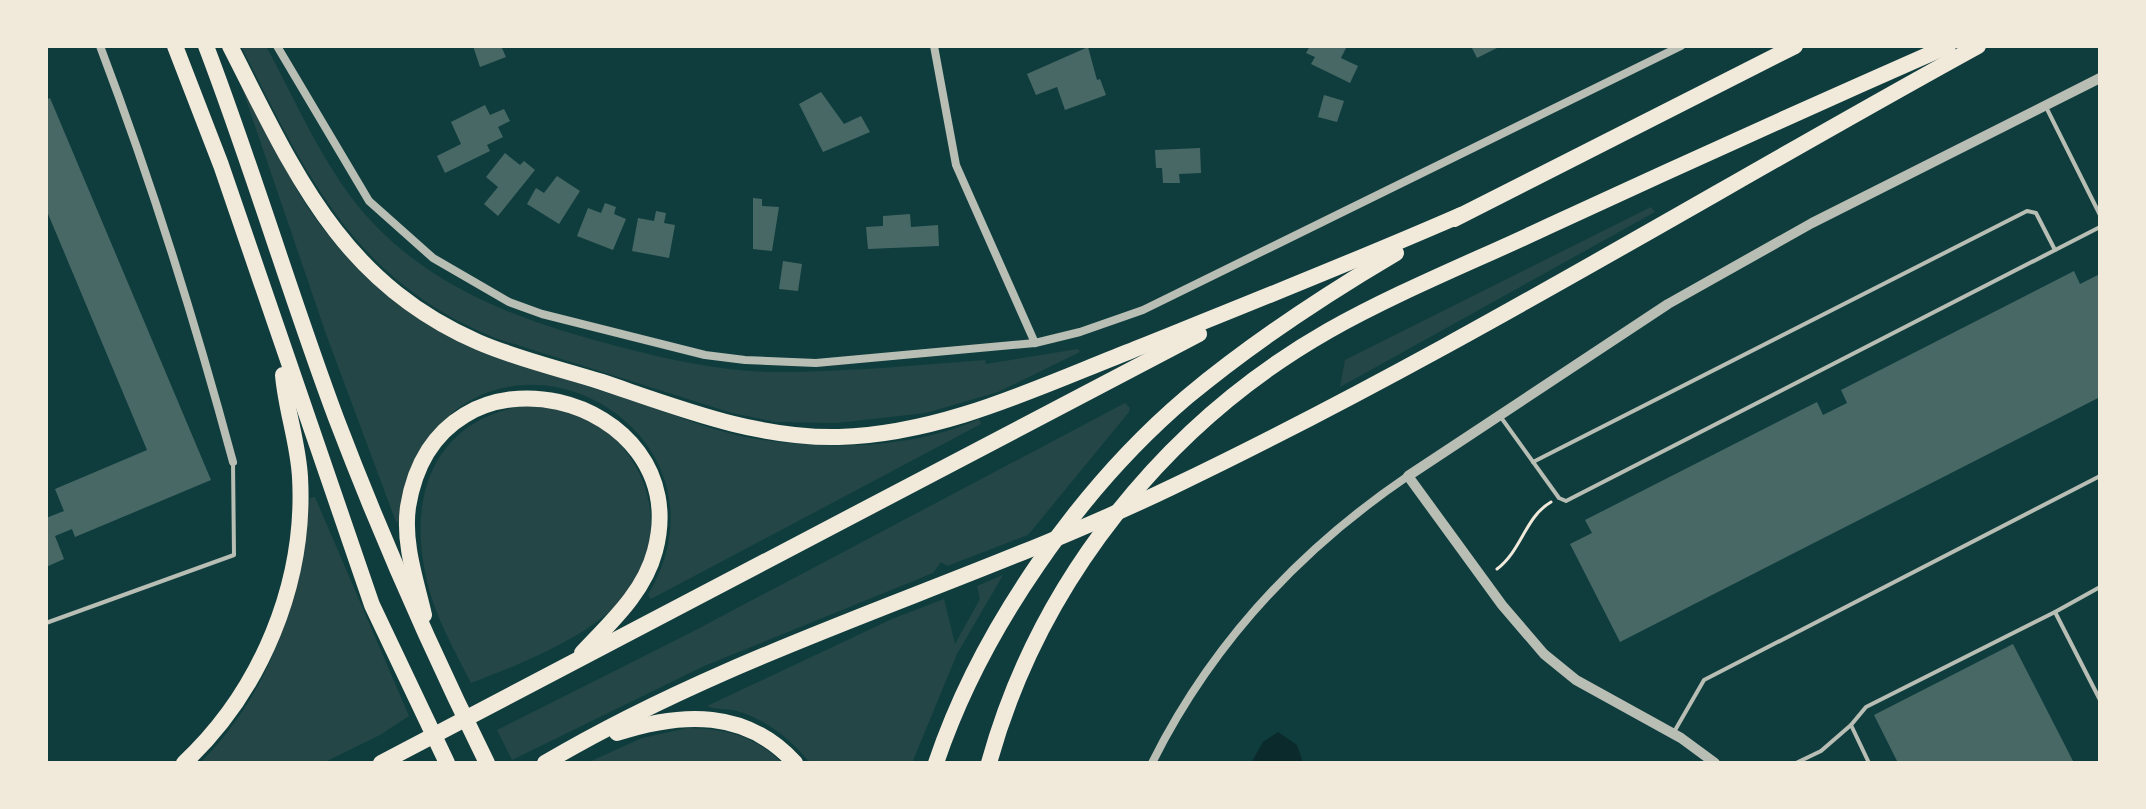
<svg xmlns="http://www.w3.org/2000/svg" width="2146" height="809" viewBox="0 0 2146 809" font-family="'Varela Round',sans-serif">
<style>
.green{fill:#244646}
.water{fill:#0a2a2b}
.building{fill:#486865}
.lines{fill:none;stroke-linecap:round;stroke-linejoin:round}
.path{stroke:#f1e9da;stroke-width:3}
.service{stroke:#b8beb3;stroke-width:4}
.minor{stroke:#b8beb3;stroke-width:8}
.tertiary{stroke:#b8beb3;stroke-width:10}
.motorway{stroke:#f1e9da;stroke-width:16}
</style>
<rect width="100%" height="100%" fill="#0f3d3e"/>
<g class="green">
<path d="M241,46H266C298,105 326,173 372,222C440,294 531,324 624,348C675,361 726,372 779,372C848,372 917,365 985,360L986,364L1078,349L1080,352L998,392L926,413L837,423L776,422L732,413L495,338C353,280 306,174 241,46Z"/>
<path d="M240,82C256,96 281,160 293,183C310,214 334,244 359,270C432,343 540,370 636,402C673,414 712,431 751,438C825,450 910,450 979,419L981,424L651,599L648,595C745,431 506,298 418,455C407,474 406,499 402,520L396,522L326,334Z"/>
<polygon points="1651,207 1655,212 1340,387 1345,360"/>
<polygon points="1125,403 1130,408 1129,412 1028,535 947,566 941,562 933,573 704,666 512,760 497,730 690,633"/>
<path d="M523,406C549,407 577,410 600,424C606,428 612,436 617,441C660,486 663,553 620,601C589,637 516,666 471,683C455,651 435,617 427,581C407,499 432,421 523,406Z"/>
<path d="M315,497L409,716L380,735L323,763H200C273,690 300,599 310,498Z"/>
<path d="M1003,575L957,654L912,763H810C791,739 767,720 737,711C727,708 715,710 707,706L892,619L944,599L955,644L980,599L977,586Z"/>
<path d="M688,728C726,729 754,735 782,763H587L642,738Z"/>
</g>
<polygon class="water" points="1278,732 1297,745 1303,763 1251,763 1263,742"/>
<g class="building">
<polygon points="473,46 501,46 506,57 480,67"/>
<polygon points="1310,46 1347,46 1341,58 1358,66 1350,83 1311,64 1315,57 1306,53"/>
<polygon points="1471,46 1501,46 1477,58"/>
<polygon points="1088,47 1097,80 1100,79 1106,95 1065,110 1057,87 1036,95 1027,74"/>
<polygon points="821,92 844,124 861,116 870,132 823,152 799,104"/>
<polygon points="1324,95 1344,101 1337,122 1318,117"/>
<polygon points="50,98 211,480 75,537 72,529 55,536 64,559 46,567 46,518 64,511 55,489 147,450 46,209 46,100"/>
<polygon points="485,105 490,115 504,109 510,121 498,127 503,137 487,145 490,151 445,173 437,156 461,144 451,122"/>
<polygon points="1200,148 1201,173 1179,174 1180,183 1163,183 1162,168 1156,168 1155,150"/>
<polygon points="505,153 520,165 524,161 535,170 498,216 484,204 498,187 486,177"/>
<polygon points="557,176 580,191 559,224 527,204 536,188 544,193"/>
<polygon points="753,198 762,199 762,206 779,207 772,251 753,249"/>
<polygon points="605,203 616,207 614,214 626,219 613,250 577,236 588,208 601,213"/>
<polygon points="656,211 666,213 664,223 675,225 669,258 632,251 638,218 654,221"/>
<polygon points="910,214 911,227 938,225 939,246 868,249 866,227 883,226 883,216"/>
<polygon points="783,261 802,264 798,291 779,289"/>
<polygon points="2074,271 2080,284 2100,274 2100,397 1620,642 1570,544 1592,533 1585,520 1817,402 1823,415 1847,403 1841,390"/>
<polygon points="2013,644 2074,763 1898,763 1874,715"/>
</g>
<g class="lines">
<path class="path" d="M1497,569C1522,550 1525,517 1551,502"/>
<g class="service">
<polyline points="2046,107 2100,215"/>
<polyline points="1500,416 1559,498 1566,501 2100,227"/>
<polyline points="1533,462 2027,211 2036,213 2055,250"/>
<polyline points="2055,612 2100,587"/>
<polyline points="46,623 234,555 233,462"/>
<polyline points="1674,732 1704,680 2100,476"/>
<polyline points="1796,763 1821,751 1851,725"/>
<polyline points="1869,763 1851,725 1866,707 2055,612 2100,700"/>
</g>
<g class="minor">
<path d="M100,46C152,183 195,321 233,462"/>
<polyline points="277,46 369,201 433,258 509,302 542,314 705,355 745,360 816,363 1035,343 1080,332 1143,310 1681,46"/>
<polyline points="934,46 956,165 1035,343"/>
<path d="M1152,763C1211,645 1299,550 1408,476"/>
</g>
<polyline class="tertiary" points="1715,763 1681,738 1576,680 1544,654 1502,605 1408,476 1668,304 1812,223 2100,78"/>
<g class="motorway">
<polyline points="175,46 221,165 372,605 447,763"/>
<path d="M206,46C253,169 290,295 336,418C381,536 431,650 487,763"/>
<path d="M230,46C294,171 340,282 478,342C517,359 561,369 602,382C679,408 757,439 839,437C941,434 1034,389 1128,352C1240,307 1351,263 1461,215"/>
<polyline points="1454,219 1795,46"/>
<path d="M424,615C416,580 403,544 408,507C437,325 697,394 655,551C644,593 610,623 582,653"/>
<path d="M617,733C682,712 746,709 795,763"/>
<path d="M184,763C261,691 306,583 300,477C298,442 286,410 283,375"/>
<polyline points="381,763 1199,334"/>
<path d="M545,763C743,646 966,586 1172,487C1448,355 1710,193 1978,46"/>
<path d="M936,763C981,629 1080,488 1187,397C1252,343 1323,296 1396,253"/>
<path d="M989,763C1039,582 1165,424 1328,331C1399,291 1475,261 1549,226C1681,165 1814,105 1948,46"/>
</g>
</g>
<rect width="2146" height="809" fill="none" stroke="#f1e9da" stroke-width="96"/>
</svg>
